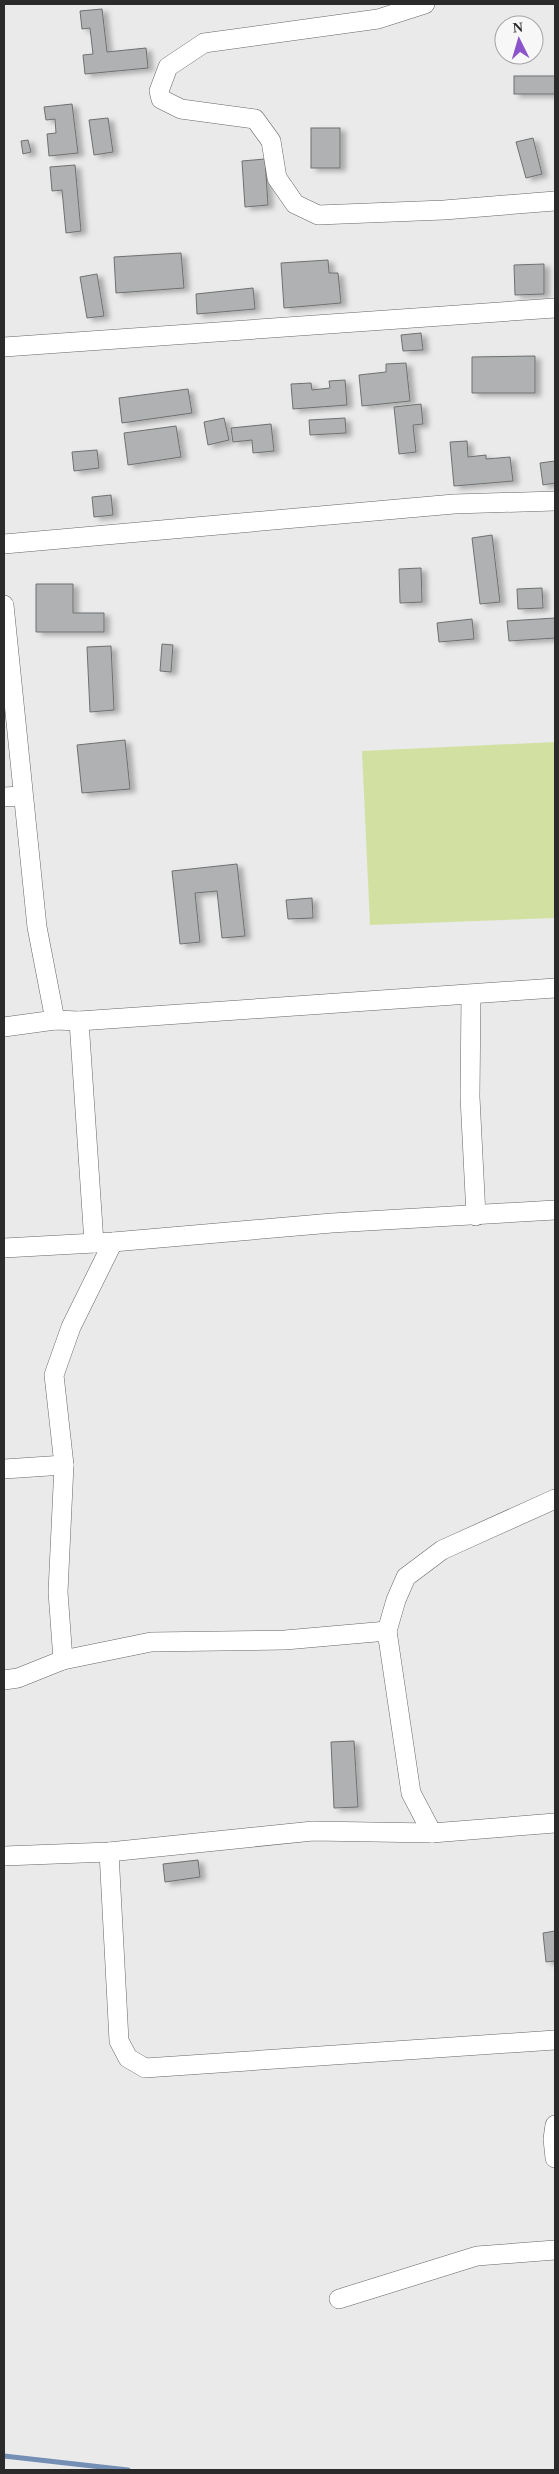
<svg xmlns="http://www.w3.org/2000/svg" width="559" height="2474" viewBox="0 0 559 2474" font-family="'Times New Roman',serif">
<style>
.green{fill:#d2e1a1}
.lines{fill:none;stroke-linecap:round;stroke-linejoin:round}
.stream{stroke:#748eb4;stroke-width:5}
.building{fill:#b0b1b2;stroke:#6f7070;filter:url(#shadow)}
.minor-casing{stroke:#656666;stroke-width:20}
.minor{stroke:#fff;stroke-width:19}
</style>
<defs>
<filter id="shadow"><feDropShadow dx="5.5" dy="3" stdDeviation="2.5" flood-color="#0004"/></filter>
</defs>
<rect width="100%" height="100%" fill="#eaeaeb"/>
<polygon class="green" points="555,742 555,918 370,925 362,751"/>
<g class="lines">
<polyline class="stream" points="4,2456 128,2470"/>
</g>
<g class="building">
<polygon points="102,9 107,52 146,48 148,68 85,74 83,55 93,54 90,28 82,29 80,11"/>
<rect x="514" y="76" width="41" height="18"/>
<polygon points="72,104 78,153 49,156 47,134 56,133 55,119 46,120 44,107"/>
<polygon points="108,118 113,152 94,155 89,120"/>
<rect x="311" y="128" width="29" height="40"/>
<polygon points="533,138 542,174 526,178 516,142"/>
<polygon points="28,140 31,152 23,154 21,141"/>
<polygon points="265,159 268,205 245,207 242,161"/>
<polygon points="75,165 81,231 66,233 62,190 52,191 50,167"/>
<polygon points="181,253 184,288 116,293 114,257"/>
<polygon points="328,260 329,273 338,273 341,303 284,308 281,263"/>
<polygon points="544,264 544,294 515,295 514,265"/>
<polygon points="97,274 104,316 87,318 80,277"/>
<polygon points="253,288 255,309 197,314 196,294"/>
<polygon points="421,333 423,350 403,351 401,335"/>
<polygon points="535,356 535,393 472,393 472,357"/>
<polygon points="406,363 410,401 362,406 359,375 386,372 386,364"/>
<polygon points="345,380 347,405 293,409 291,384 311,383 312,390 330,388 329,381"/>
<polygon points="188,389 192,413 122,423 119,398"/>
<polygon points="421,404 423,424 413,425 416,452 399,454 394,407"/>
<polygon points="224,418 229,440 208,445 204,422"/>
<polygon points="345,418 346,433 310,435 309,420"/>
<polygon points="271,424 274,451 253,453 252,440 233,442 231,428"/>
<polygon points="176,426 181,457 128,465 124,433"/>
<polygon points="467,441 468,457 486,455 486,459 510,457 513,481 454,486 450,442"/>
<polygon points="97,450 99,468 74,471 72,452"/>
<polygon points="555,461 555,483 543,485 540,463"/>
<polygon points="111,495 113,515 94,517 92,497"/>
<polygon points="492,535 500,602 480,604 472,538"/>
<polygon points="421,568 422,602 400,603 399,569"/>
<polygon points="36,584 73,584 73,613 104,613 104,632 36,632"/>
<polygon points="542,588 543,608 518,609 517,589"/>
<polygon points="555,618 555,638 509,641 507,621"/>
<polygon points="472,619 474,639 439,642 437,623"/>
<polygon points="162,644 173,645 171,672 160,671"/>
<polygon points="111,646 114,710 90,712 87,647"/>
<polygon points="125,740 130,789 82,793 77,745"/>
<polygon points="237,864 245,936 222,938 217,891 195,893 200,942 180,944 172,871"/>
<polygon points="312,898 313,918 288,919 286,900"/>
<polygon points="354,1741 358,1807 334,1808 331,1742"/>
<polygon points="198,1860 200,1877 165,1882 163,1864"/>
<polygon points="555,1931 555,1961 546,1962 543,1933"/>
</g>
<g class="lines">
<defs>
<g id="minor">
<polyline points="425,4 378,19 204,43 168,67 159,91 161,99 181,109 255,119 271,141 277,178 295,204 318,215 444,210 555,201"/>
<polyline points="4,347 555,308"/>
<polyline points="4,544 454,504 555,501"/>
<polyline points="4,605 37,927 55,1020"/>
<polyline points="4,797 22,796"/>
<polyline points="471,995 470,1097 476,1216"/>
<polyline points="79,1021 94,1243"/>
<polyline points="4,1027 55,1020 79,1021 555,988"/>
<polyline points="4,1248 113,1242 332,1223 555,1210"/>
<polyline points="4,1469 64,1465"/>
<polyline points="63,1660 58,1592 64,1465 54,1375 71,1327 113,1242"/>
<polyline points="4,1680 18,1678 63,1660 151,1642 285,1640 387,1631"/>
<polyline points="432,1833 411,1793 387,1631 396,1600 406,1577 442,1550 555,1499"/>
<polyline points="109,1852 119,2041 128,2058 145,2068 555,2040"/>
<polyline points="4,1856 109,1852 313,1831 432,1833 555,1823"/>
<polyline points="555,2125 553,2139 555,2158"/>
<polyline points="339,2299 477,2256 555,2250"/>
</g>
</defs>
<use href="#minor" class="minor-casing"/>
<use href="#minor" class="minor"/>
</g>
<rect width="559" height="2474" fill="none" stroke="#2b2b2c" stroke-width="10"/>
<g transform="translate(519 40) rotate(355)"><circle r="24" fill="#f7f7f8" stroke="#a5a5a6"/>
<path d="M0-4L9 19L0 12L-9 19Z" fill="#8c54cb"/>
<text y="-8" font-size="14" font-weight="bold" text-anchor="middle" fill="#2b2b2c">N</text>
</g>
</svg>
